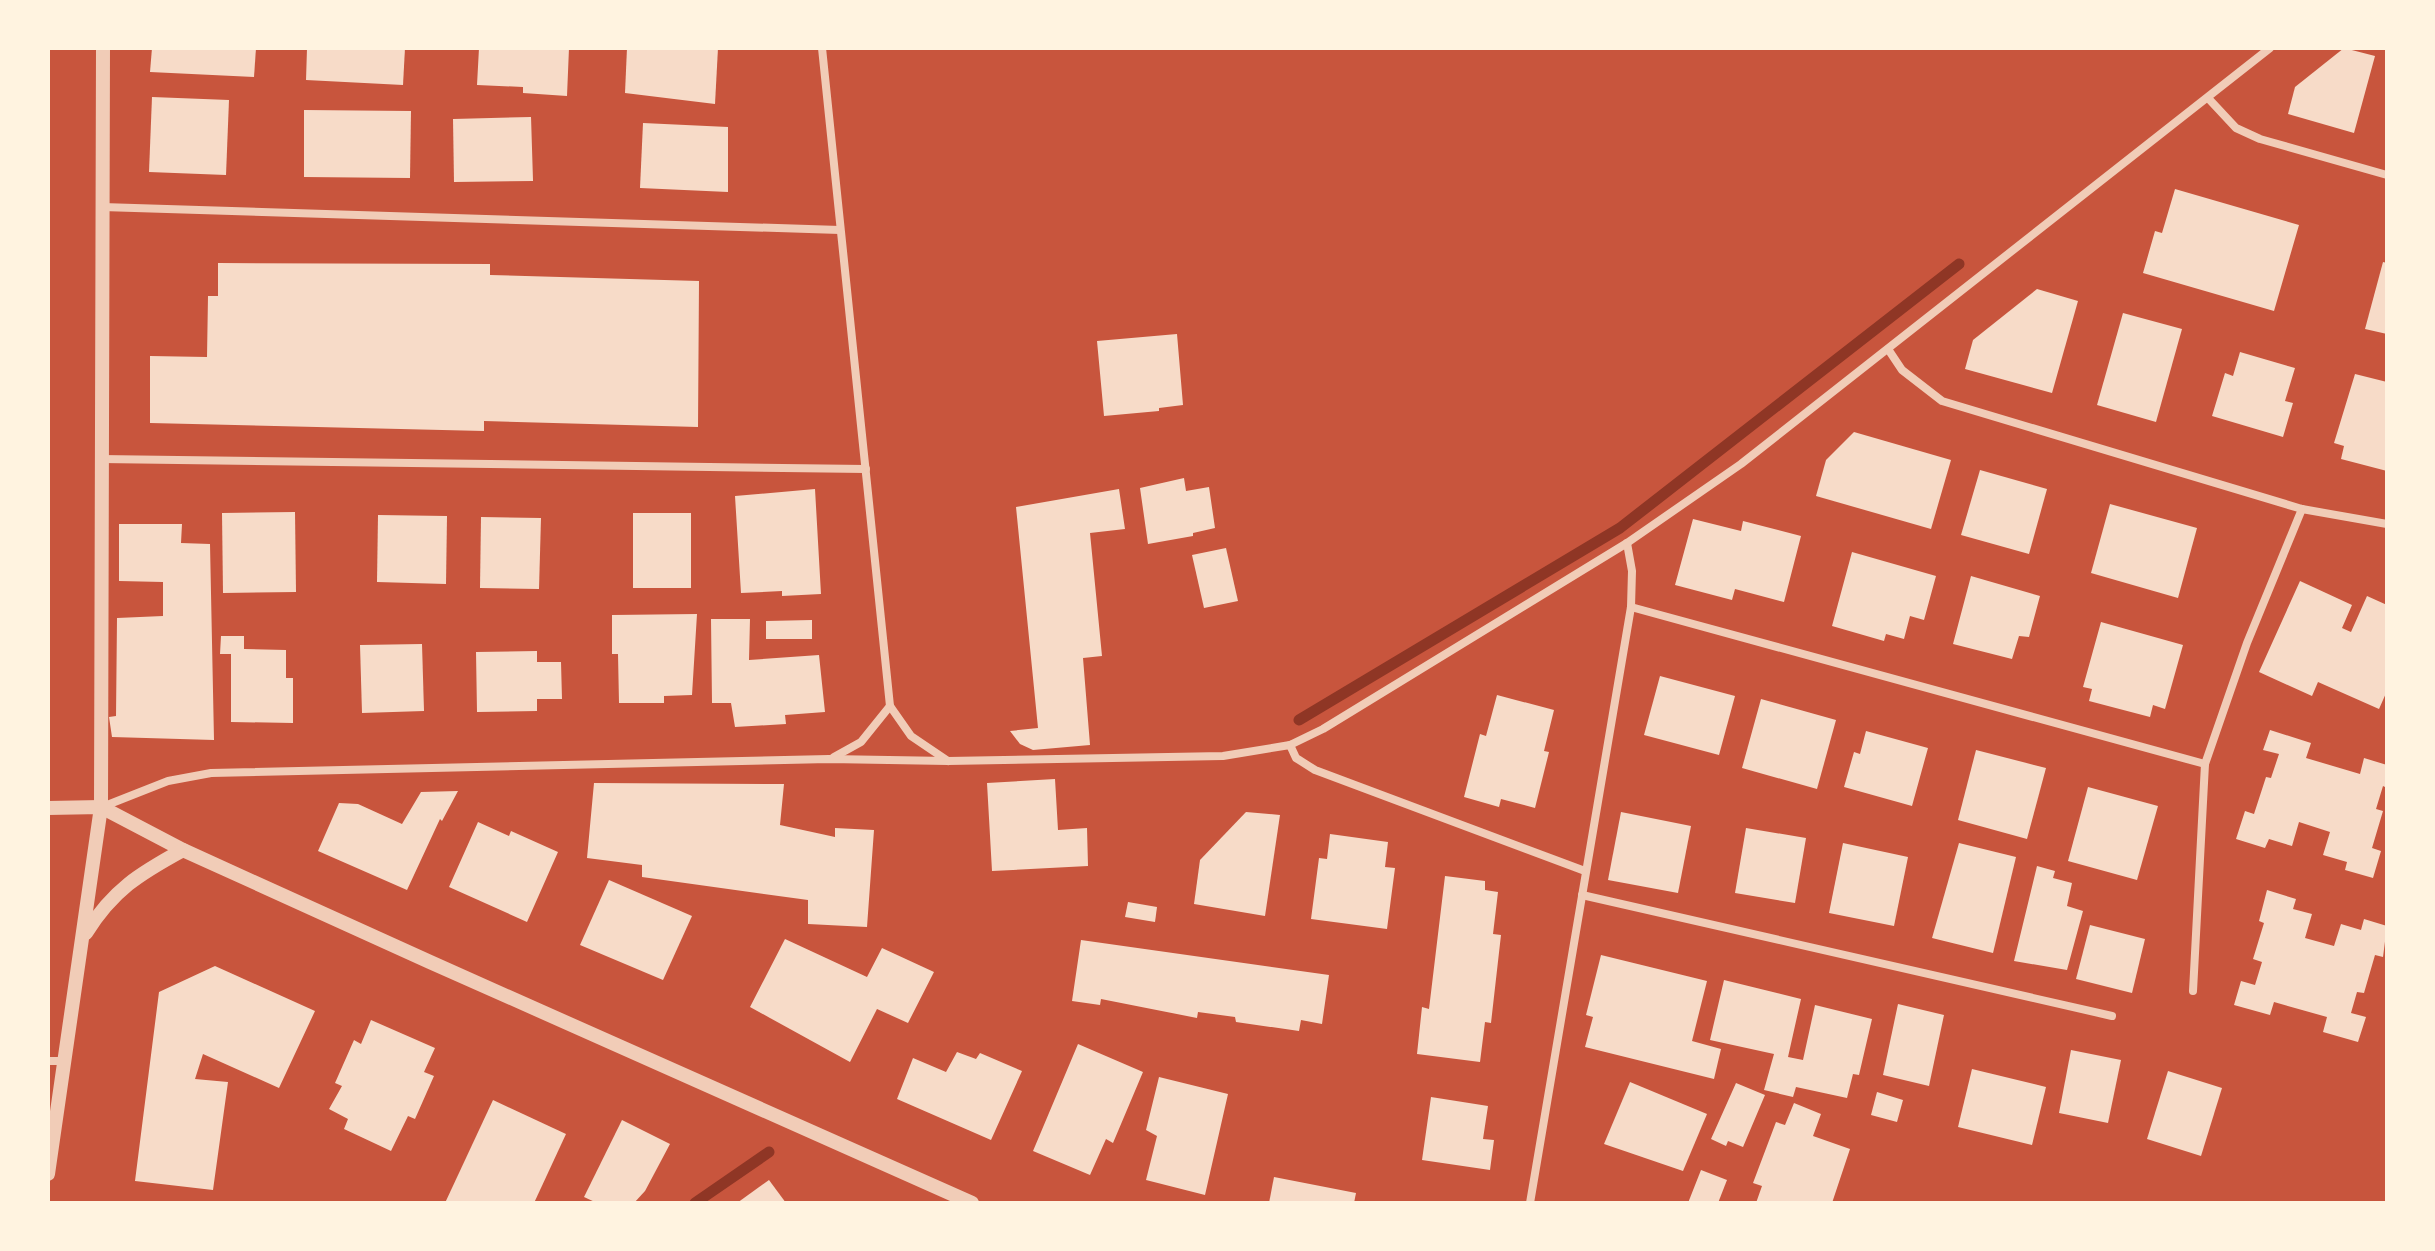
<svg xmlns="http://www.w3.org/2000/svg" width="2435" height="1251" viewBox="0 0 2435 1251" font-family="'Source Sans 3',sans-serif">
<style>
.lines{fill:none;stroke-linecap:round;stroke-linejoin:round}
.stream{stroke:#8f3625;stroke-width:11}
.building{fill:#f7dbc8}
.minor{stroke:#f1ccb7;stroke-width:8}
.tertiary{stroke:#f1ccb7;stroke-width:14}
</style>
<rect width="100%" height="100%" fill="#c8553d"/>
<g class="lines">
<g class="stream">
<polyline points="1299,720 1620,528 1959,264"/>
<polyline points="695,1203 769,1152"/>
</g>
</g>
<g class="building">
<polygon points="152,48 256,48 254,77 150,72"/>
<polygon points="307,48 405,48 403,85 306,80"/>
<polygon points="479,48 569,48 567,96 523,93 523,87 477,85"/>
<polygon points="627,48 718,48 715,104 625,93"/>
<polygon points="2344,48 2375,56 2354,133 2288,114 2295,87"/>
<polygon points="152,97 229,100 226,175 149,172"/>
<polygon points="304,110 411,111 410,178 304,177"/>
<polygon points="531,117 533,181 454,182 453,119"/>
<polygon points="643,123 728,127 728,192 640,188"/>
<polygon points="2175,189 2299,225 2274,311 2143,273 2155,231 2162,233"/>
<polygon points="2383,262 2387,263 2387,334 2365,329"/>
<polygon points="218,263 490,264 490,275 699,281 698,427 484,421 484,431 150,423 150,356 207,357 208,296 218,296"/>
<polygon points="2037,289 2078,301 2052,393 1965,369 1973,340"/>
<polygon points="2123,313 2182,329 2156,422 2097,405"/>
<polygon points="1177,334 1183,405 1159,408 1159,411 1104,416 1097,341"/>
<polygon points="2240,352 2295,368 2285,401 2293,403 2283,437 2212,416 2225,373 2233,376"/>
<polygon points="2355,374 2387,382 2387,471 2341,459 2344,446 2334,443"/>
<polygon points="1854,432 1951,460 1931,529 1816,496 1826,460"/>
<polygon points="1980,470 2047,489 2029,554 1961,535"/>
<polygon points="1184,478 1186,491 1209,487 1215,528 1193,533 1193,536 1148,544 1140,488"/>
<polygon points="815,489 821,594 782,596 782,591 741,593 735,496"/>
<polygon points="1119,489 1125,529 1090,533 1102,656 1083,658 1090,745 1033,750 1020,744 1010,731 1038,728 1016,507"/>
<polygon points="2110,504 2197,528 2178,598 2091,573"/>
<polygon points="295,512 296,592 223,593 222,513"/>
<rect x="633" y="513" width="58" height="75"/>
<polygon points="378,515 447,516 446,584 377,582"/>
<polygon points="481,517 541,518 539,589 480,588"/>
<polygon points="1693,519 1741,531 1743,521 1801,536 1784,602 1735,589 1732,600 1675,585"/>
<polygon points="119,524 182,524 181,543 210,544 214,740 112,737 109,717 116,716 117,618 163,616 163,582 119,581"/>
<polygon points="1226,548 1238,601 1204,608 1192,555"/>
<polygon points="1852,552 1936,576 1924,620 1910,616 1904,639 1886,634 1884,641 1832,626"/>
<polygon points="1971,576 2040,596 2029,637 2019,636 2012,659 1953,644"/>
<polygon points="2300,581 2352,605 2342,628 2351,632 2367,596 2387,605 2387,691 2379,709 2318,682 2312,696 2259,672"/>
<polygon points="697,614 692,695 664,696 664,703 619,703 618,654 612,654 612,615"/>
<polygon points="711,619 750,619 749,660 819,655 825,712 785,715 786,724 735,727 731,703 712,703"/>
<polygon points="812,620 812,639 766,639 766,621"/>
<polygon points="2101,622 2183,645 2165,709 2153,705 2150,717 2089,701 2092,689 2083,687"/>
<polygon points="221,636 244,636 244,649 286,650 286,678 293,678 293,723 231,722 231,654 220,654"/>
<polygon points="422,644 424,711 362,713 360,645"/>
<polygon points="537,651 537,662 561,662 562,699 537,699 537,711 477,712 476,652"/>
<polygon points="1660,676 1735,696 1719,755 1644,735"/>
<polygon points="1497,695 1554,710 1544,751 1549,752 1535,808 1501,799 1499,807 1464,797 1480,734 1486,736"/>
<polygon points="1761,699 1836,720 1817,789 1742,768"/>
<polygon points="2270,730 2311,743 2306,758 2360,774 2364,758 2387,765 2387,788 2383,786 2376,809 2383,811 2372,848 2381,851 2373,878 2345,870 2347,862 2323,855 2330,832 2299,822 2292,846 2269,839 2265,848 2236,839 2245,811 2254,814 2266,777 2271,778 2279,754 2263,750"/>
<polygon points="1866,731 1928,748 1912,806 1844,787 1854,752 1860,754"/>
<polygon points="1976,750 2046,768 2027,839 1958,820"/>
<polygon points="1055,779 1058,830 1087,828 1088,866 992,871 987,783"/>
<polygon points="594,783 784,784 780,825 835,837 835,828 874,830 867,927 808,924 808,900 642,877 642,865 587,858"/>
<polygon points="2088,787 2158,806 2137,880 2068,861"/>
<polygon points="458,791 442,821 440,819 407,890 318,851 339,803 358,804 402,824 421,792"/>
<polygon points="1246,812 1280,815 1265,916 1194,904 1200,860"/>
<polygon points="1621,812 1691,826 1678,893 1608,880"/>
<polygon points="478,822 509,836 511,831 558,852 527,922 449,887"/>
<polygon points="1746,828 1806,838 1795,903 1735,893"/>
<polygon points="1330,834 1388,842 1385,867 1395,868 1387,929 1311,919 1319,858 1327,859"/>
<polygon points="1843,843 1908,857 1894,926 1829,913"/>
<polygon points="1959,843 2016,857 1993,953 1932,938"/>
<polygon points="2037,866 2055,871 2053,878 2072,883 2067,906 2083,911 2067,970 2014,961"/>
<polygon points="1445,876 1485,881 1485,890 1498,892 1493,934 1501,935 1491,1023 1485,1022 1480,1062 1417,1054 1422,1007 1429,1009"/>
<polygon points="609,880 692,916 663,980 580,945"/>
<polygon points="2267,890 2296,899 2293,909 2312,914 2305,938 2334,946 2341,924 2361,930 2364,919 2387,926 2383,957 2375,955 2364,993 2357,992 2351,1013 2366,1017 2358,1042 2323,1032 2327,1017 2274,1002 2270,1015 2234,1005 2241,981 2255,985 2262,962 2253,959 2264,923 2259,921"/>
<polygon points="1128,902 1157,907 1155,922 1125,917"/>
<polygon points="2090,925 2145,939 2132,993 2076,979"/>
<polygon points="785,939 867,977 882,948 934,972 908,1023 877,1009 850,1062 750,1007"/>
<polygon points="1081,940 1329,975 1322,1024 1301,1020 1299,1031 1236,1022 1235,1017 1198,1012 1197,1018 1101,999 1100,1005 1072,1001"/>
<polygon points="1601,955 1707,981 1692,1041 1721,1049 1714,1079 1585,1047 1593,1017 1586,1015"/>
<polygon points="215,966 315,1011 279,1088 203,1054 195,1079 228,1082 213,1190 135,1181 159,992"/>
<polygon points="1724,980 1801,999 1788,1057 1803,1060 1815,1005 1872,1019 1859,1075 1853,1074 1847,1098 1796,1087 1793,1097 1764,1090 1774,1054 1710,1040"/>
<polygon points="1898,1004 1944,1015 1929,1086 1883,1075"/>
<polygon points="371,1020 435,1048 424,1072 434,1076 415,1119 408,1116 391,1151 344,1129 348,1119 329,1109 342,1086 335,1083 354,1040 361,1044"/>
<polygon points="1078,1044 1143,1072 1113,1143 1106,1139 1090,1175 1033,1151"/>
<polygon points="2071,1050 2121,1060 2108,1123 2059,1113"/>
<polygon points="957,1052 976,1059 980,1053 1022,1071 991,1140 897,1099 913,1058 946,1072"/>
<polygon points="1972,1069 2046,1087 2032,1145 1958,1127"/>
<polygon points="2168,1071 2222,1088 2201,1156 2147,1139"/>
<polygon points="1159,1077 1228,1094 1205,1195 1146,1180 1157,1136 1146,1130"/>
<polygon points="1630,1082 1707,1114 1683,1171 1604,1144"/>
<polygon points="1736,1083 1765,1095 1743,1147 1728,1141 1726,1146 1711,1139"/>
<polygon points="1877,1092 1903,1100 1897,1122 1871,1115"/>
<polygon points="1431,1097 1488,1106 1483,1139 1494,1140 1490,1170 1422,1160"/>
<polygon points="493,1100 566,1134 534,1203 445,1203"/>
<polygon points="1794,1103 1821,1114 1813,1136 1850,1149 1832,1203 1756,1203 1762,1186 1753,1183 1776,1122 1785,1125"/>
<polygon points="622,1120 670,1144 645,1191 634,1203 597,1203 584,1197"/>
<polygon points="1701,1170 1727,1180 1718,1203 1688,1203"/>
<polygon points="1274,1177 1356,1193 1354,1203 1269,1203"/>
<polygon points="769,1180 786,1203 737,1203"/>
</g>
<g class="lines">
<g class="minor">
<polyline points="822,48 890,706 911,736 948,761"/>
<polyline points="2208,98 2236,128 2260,139 2387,175"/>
<polyline points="102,207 840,230"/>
<polyline points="1888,349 1902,370 1942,401 2302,509 2387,524"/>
<polyline points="100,459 866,469"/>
<polyline points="1631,607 2205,764"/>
<polyline points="1290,745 1296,758 1315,770 1585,871"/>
<polyline points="834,757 861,742 890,706"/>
<polyline points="102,807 168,781 211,773 829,759 948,761 1223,756 1290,745 1323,729 1627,543 1741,464 2270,48"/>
<polyline points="1582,895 2112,1016"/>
<polyline points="2193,991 2205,764 2247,643 2302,509"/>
<polyline points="48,1061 65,1061"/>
<polyline points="1530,1203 1631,607 1632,571 1627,543"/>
</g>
<g class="tertiary">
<polyline points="48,808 101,807 183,850 430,962 972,1203"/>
<path d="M86,933C113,890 139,874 183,850"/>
<polyline points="48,1174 101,807 103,48"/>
</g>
</g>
<rect width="2435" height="1251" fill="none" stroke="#fff3e0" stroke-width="100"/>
</svg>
